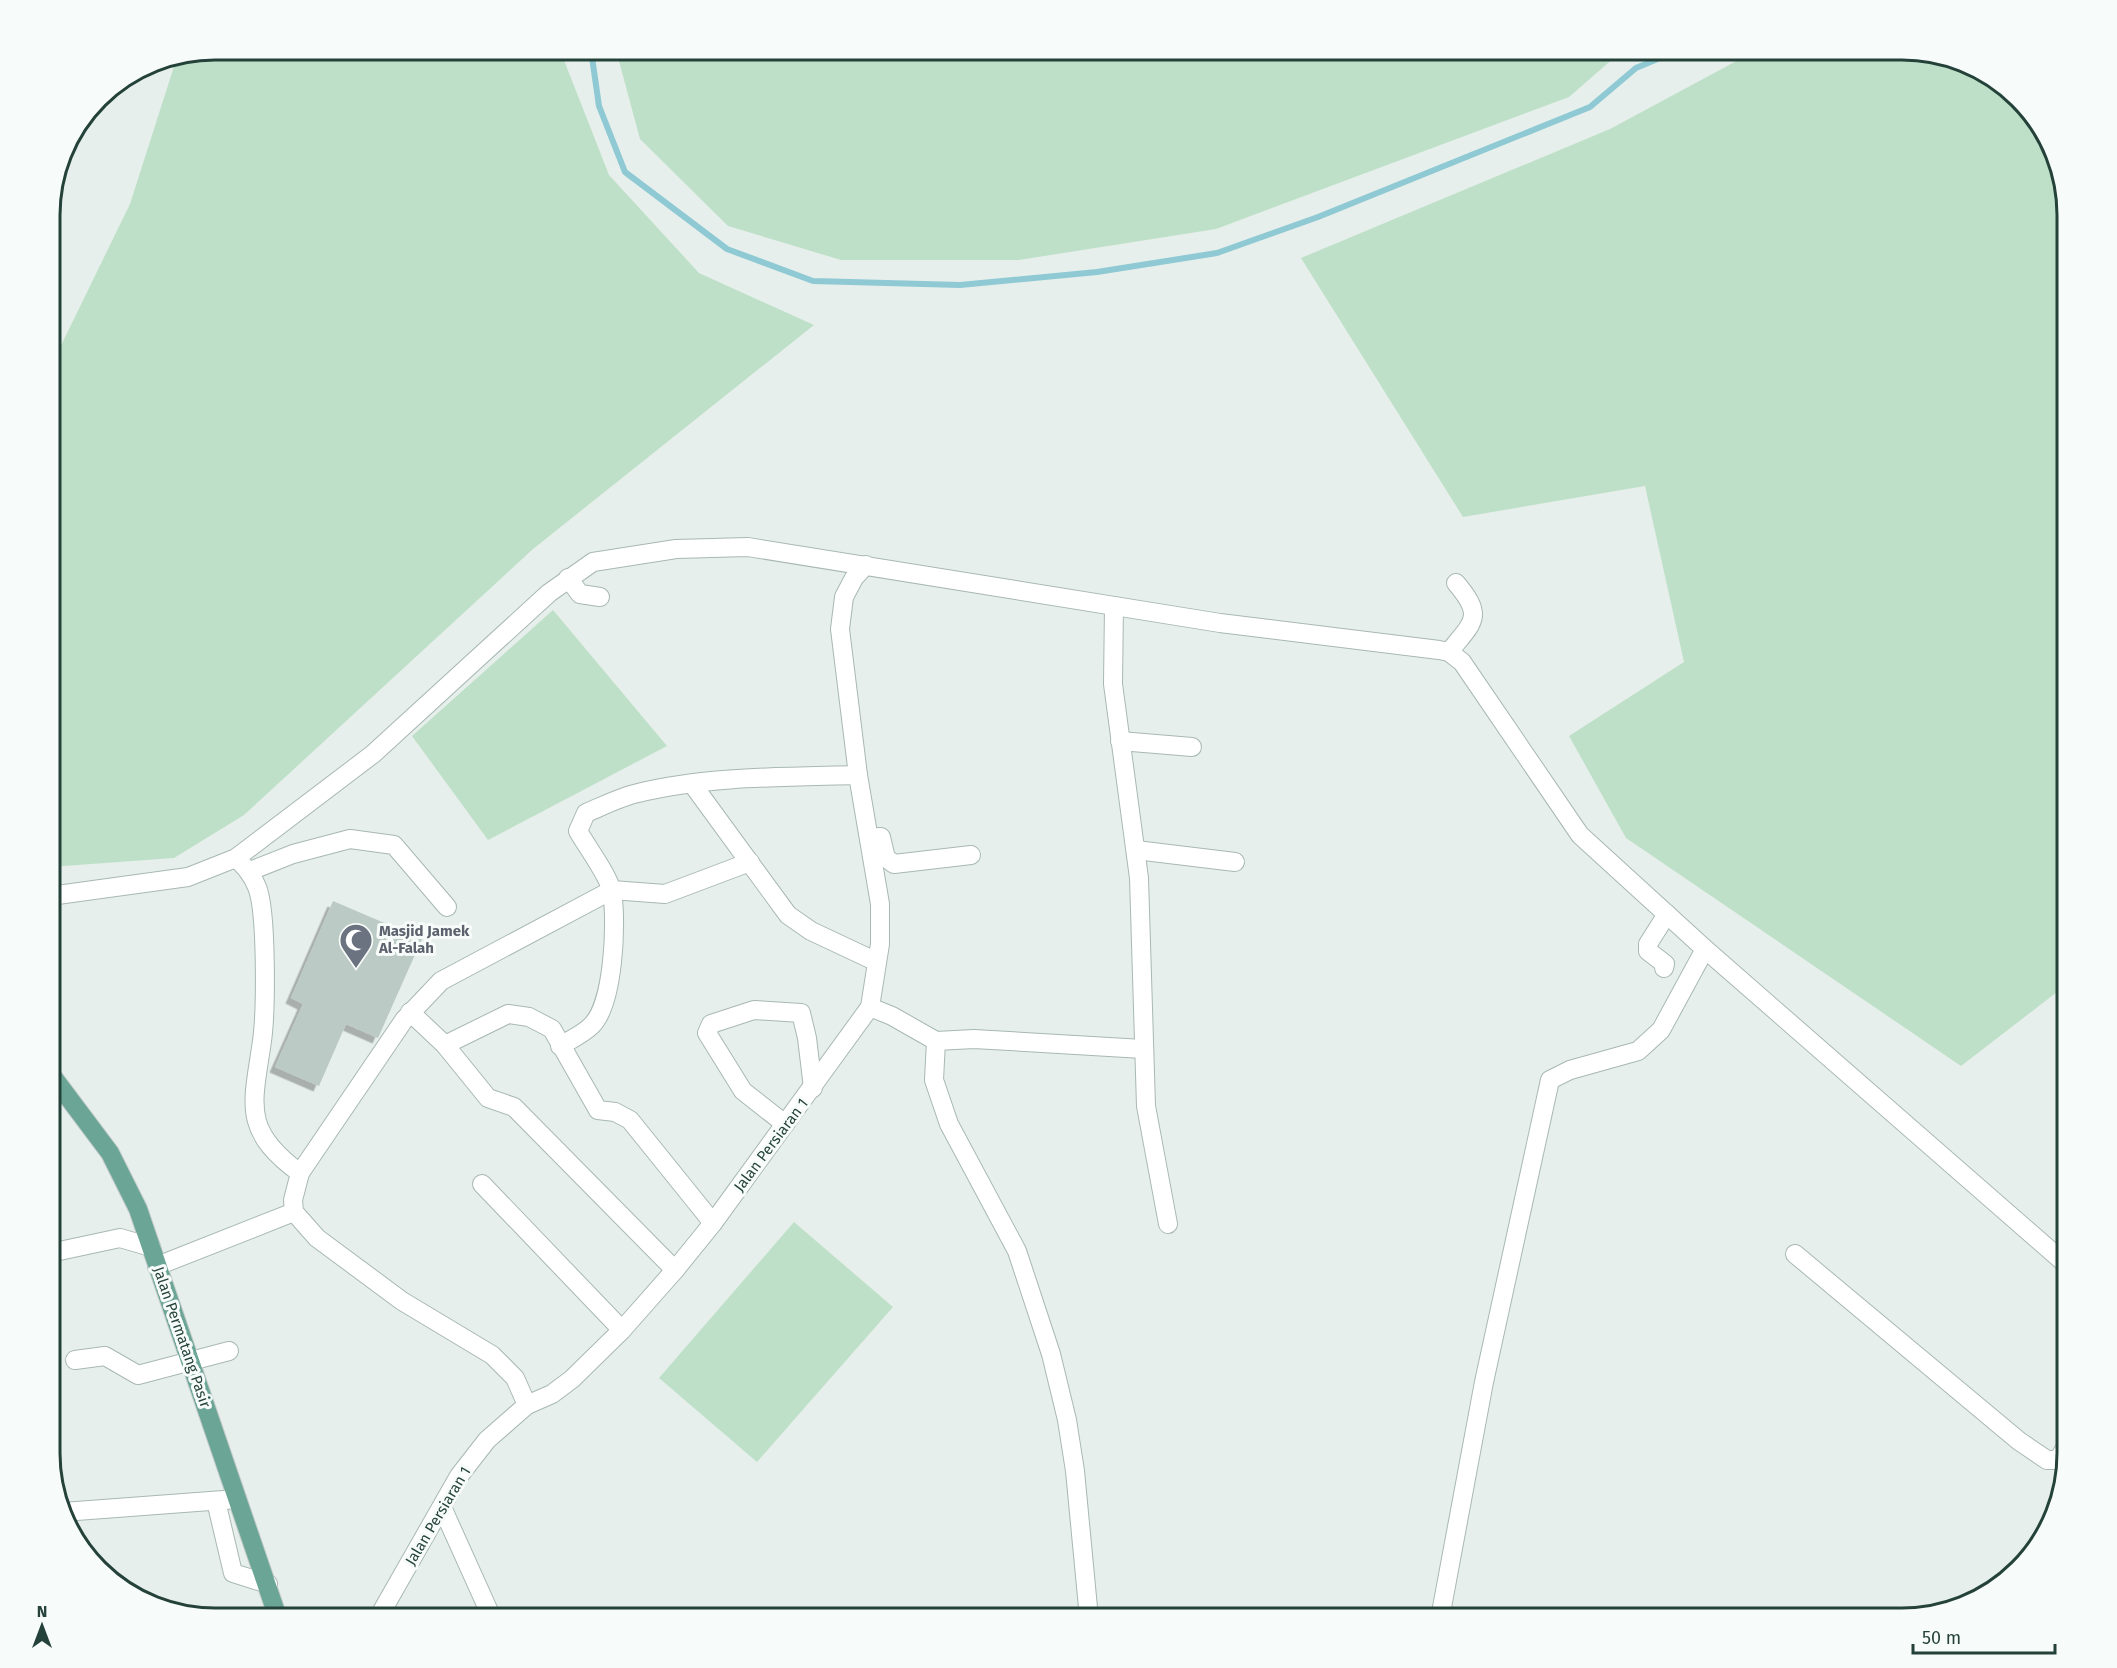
<svg xmlns="http://www.w3.org/2000/svg" width="2117" height="1668" viewBox="0 0 2117 1668" font-family="'Fira Sans',sans-serif">
<style>
.green{fill:#bfe0c8}
.lines{fill:none;stroke-linecap:round;stroke-linejoin:round}
.stream{stroke:#8ec9d4;stroke-width:6}
.building{fill:#bbcac4;filter:url(#shadow)}
.minor-casing{stroke:#a8b8b2;stroke-width:20}
.major-casing{stroke:#c2cac8;stroke-width:20}
.minor{stroke:#fff;stroke-width:18}
.major{stroke:#6aa596;stroke-width:18}
.labels{text-anchor:middle;dominant-baseline:central;stroke-width:6;stroke-linejoin:round;paint-order:stroke}
.worship-label{font-size:15px;font-weight:bold;fill:#5b616d;stroke:#f7fbf9;text-anchor:start}
.street-label{font-size:15px;fill:#24423a;stroke:#f7fbf9}
.rim{fill:none;stroke:#24423a;stroke-width:3}
</style>
<defs>
<filter id="shadow"><feDropShadow dx="-5.5" dy="5.5" stdDeviation="0" flood-color="#0004"/></filter>
</defs>
<rect width="100%" height="100%" fill="#e6efeb"/>
<g class="green">
<polygon points="215,50 560,50 609,175 699,273 814,325 533,549 244,815 174,858 50,867 50,368 130,204 177,57"/>
<polygon points="616,50 1623,50 1569,97 1216,229 1019,260 841,260 728,226 640,139"/>
<polygon points="1757,50 1903,50 1965,62 2011,90 2051,142 2067,215 2067,999 2057,992 1961,1066 1626,838 1569,736 1684,662 1645,486 1463,517 1301,258 1610,129"/>
<polygon points="553,610 667,746 488,840 412,736"/>
<polygon points="794,1222 893,1307 757,1462 659,1378"/>
</g>
<g class="lines">
<polyline class="stream" points="591,50 599,106 625,172 727,249 813,281 960,285 1097,272 1217,253 1318,217 1590,107 1636,68 1679,50"/>
</g>
<polygon class="building" points="333,901 422,939 378,1038 346,1024 319,1086 275,1067 303,1004 291,998"/>
<g class="lines">
<defs>
<g id="minor">
<polyline points="568,578 580,594 600,597"/>
<polyline points="1114,606 1113,684 1139,878 1146,1106 1168,1224"/>
<path d="M1449,652C1473,622 1485,617 1456,583"/>
<polyline points="1120,741 1192,747"/>
<polyline points="693,785 788,915 811,931 877,962"/>
<polyline points="878,837 881,837 886,858 894,864 971,855"/>
<polyline points="1136,850 1235,862"/>
<path d="M236,858C245,867 252,874 257,887C267,911 266,1012 262,1041C253,1104 241,1130 300,1173L293,1200L294,1212L317,1238L402,1301L492,1355L515,1378L527,1405"/>
<polyline points="250,871 293,854 350,839 394,845 447,907"/>
<polyline points="50,896 188,877 236,858 373,754 549,593 593,562 676,549 748,547 1220,623 1439,650 1449,652 1462,662 1580,835 1705,949 2067,1265"/>
<polyline points="1664,968 1665,964 1648,951 1648,944 1667,914"/>
<polyline points="870,1007 892,1016 936,1041 974,1039 1143,1049"/>
<polyline points="410,1012 445,1045 488,1098 514,1107 675,1270"/>
<polyline points="936,1041 934,1080 949,1124 1017,1251 1051,1354 1067,1420 1075,1471 1089,1618"/>
<polyline points="445,1045 508,1014 529,1017 552,1029 598,1110 615,1112 630,1120 713,1223"/>
<path d="M560,1046C570,1040 583,1034 591,1026C614,1005 617,921 612,892C609,876 587,847 578,831L586,813C603,806 620,797 638,793C706,776 787,777 858,775"/>
<polyline points="785,1124 743,1091 707,1033 711,1024 754,1010 801,1013 807,1038 813,1088"/>
<polyline points="300,1173 404,1020 441,981 612,890 665,894 750,862"/>
<polyline points="482,1184 622,1330"/>
<polyline points="50,1253 120,1238 151,1247"/>
<polyline points="1795,1254 2019,1441 2047,1460 2058,1460 2067,1445"/>
<polyline points="157,1266 294,1212"/>
<polyline points="75,1360 105,1356 138,1375 229,1351"/>
<polyline points="216,1501 233,1573 268,1584"/>
<polyline points="442,1507 492,1618"/>
<polyline points="63,1512 237,1499"/>
<polyline points="378,1618 459,1476 487,1440 527,1405 552,1394 572,1379 622,1330 675,1270 713,1223 870,1007 880,944 880,904 858,775 840,629 844,597 854,578 866,565"/>
<polyline points="1440,1618 1484,1382 1550,1080 1570,1070 1638,1051 1661,1030 1705,949"/>
</g>
<polyline id="major" points="50,1073 110,1153 138,1209 278,1618"/>
</defs>
<use href="#minor" class="minor-casing"/>
<use href="#major" class="major-casing"/>
<use href="#minor" class="minor"/>
<use href="#major" class="major"/>
</g>
<defs>
<symbol id="mosque-pin" viewBox="-11 -11 22 30"><path d="M0 17L-7.5 6A9.5 9.5 0 1 1 7.5 6Z" fill="#6b7280" stroke="#f7fbf9"/><path d="M3.5-4.9A6 6 0 1 0 3.5 4.9A5 5 0 1 1 3.5-4.9Z" fill="#fff"/></symbol>
</defs>
<g fill-rule="evenodd">
<use href="#mosque-pin" x="337" y="921" width="38" height="52"/>
</g>
<g class="labels">
<g class="worship-label">
<text x="379" y="931">Masjid Jamek<tspan x="379" dy="17">Al-Falah</tspan></text>
</g>
<g class="street-label">
<text transform="translate(771 1145) rotate(-53)">Jalan Persiaran 1</text>
<text transform="translate(182 1337) rotate(71)">Jalan Permatang Pasir</text>
<text transform="translate(438 1516) rotate(-59)">Jalan Persiaran 1</text>
</g>
</g>
<path d="M0 0H2117V1668H0ZM215 60H1902A155 155 0 0 1 2057 215V1453A155 155 0 0 1 1902 1608H215A155 155 0 0 1 60 1453V215A155 155 0 0 1 215 60Z" fill="#f7fbf9" fill-rule="evenodd"/>
<path class="rim" d="M215 60H1902A155 155 0 0 1 2057 215V1453A155 155 0 0 1 1902 1608H215A155 155 0 0 1 60 1453V215A155 155 0 0 1 215 60Z"/>
<g transform="translate(42 1626)" stroke="#f7fbf9" stroke-width="4.5" paint-order="stroke">
<path d="M0-4.5L10 22L0 15L-10 22Z" fill="#24423a"/>
<text y="-9" font-size="16" font-weight="bold" text-anchor="middle" fill="#24423a">N</text>
</g>
<path d="M1913 1644v9h142v-9" fill="none" stroke="#24423a" stroke-width="3"/>
<text x="1922" y="1644" font-size="18" fill="#24423a" stroke="#f7fbf9" stroke-width="4.5" paint-order="stroke">50 m</text>
</svg>
